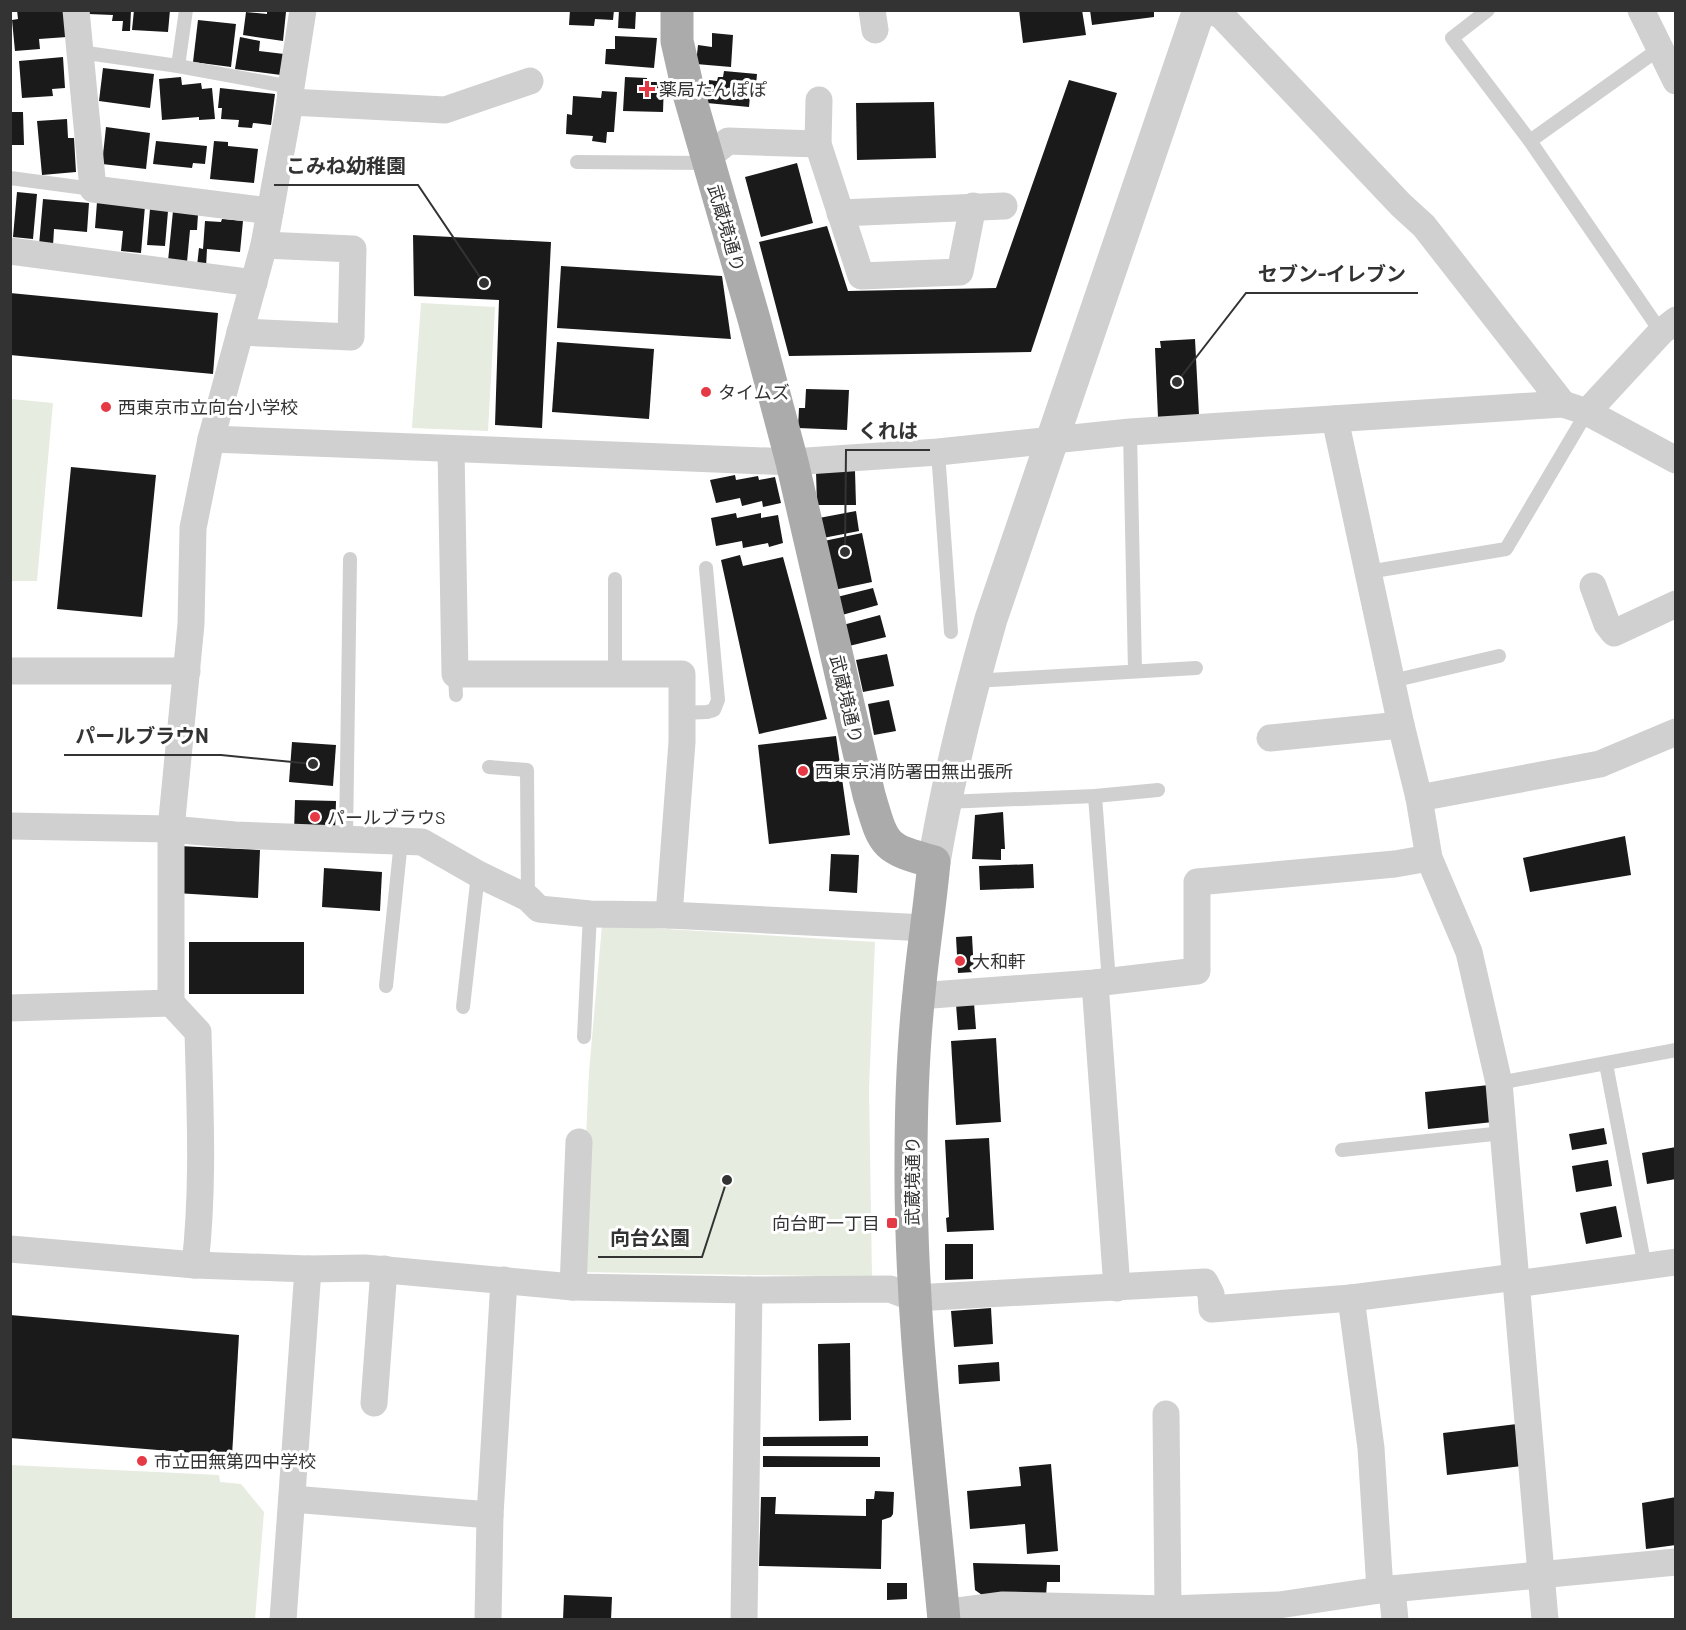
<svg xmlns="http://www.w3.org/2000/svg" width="1686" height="1630" viewBox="0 0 1686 1630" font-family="Barlow,'Noto Sans JP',sans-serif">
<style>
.green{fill:#e6ecdf}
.building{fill:#1a1a1a}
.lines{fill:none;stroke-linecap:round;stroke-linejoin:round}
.service{stroke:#d0d0d0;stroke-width:14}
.minor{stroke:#d0d0d0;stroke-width:27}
.tertiary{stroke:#d0d0d0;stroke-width:33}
.primary{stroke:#ababab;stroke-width:33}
.poi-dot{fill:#e63946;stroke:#fff;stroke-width:2}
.labels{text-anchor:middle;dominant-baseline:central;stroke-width:6;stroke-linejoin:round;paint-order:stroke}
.poi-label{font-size:18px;fill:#333;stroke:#fff;text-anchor:start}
.street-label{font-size:18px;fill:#333;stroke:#fff}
.leader{fill:none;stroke:#333;stroke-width:2}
.callout-dot{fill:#333;stroke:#fff;stroke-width:2}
.callout-label{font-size:20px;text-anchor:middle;font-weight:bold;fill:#333;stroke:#fff;stroke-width:6;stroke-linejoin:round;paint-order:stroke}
</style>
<rect width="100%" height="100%" fill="#fff"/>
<g class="green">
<polygon points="421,303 495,307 488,431 412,428"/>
<polygon points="11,399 53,403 37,581 11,581"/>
<polygon points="602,925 875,942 869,1089 872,1277 580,1272 589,1072"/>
<polygon points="10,1465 219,1475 220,1482 241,1484 264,1512 255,1619 11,1619"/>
</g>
<g class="building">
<polygon points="17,10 64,10 67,37 39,39 40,49 15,51 12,20 18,19"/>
<polygon points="88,10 131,10 130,31 122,31 123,21 112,21 113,15 88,14"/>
<polygon points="134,10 170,10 168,32 132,30"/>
<polygon points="267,10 286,12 283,41 243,35 246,12 267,14"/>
<polygon points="570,10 614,10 613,20 595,19 594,26 569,25"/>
<polygon points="619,10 636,10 635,29 618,28"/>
<polygon points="1019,10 1082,10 1086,35 1023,43"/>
<polygon points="1090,10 1154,10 1154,17 1092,25"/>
<polygon points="198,20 236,24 231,67 193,62"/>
<polygon points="712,33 733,35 731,67 696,64 698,45 712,47"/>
<polygon points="615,36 657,38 654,68 605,64 606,49 615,49"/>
<polygon points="240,37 260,41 259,51 284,54 281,75 235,69"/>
<polygon points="63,57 65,88 52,89 53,96 22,98 19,61"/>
<polygon points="103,68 154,74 150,108 99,101"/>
<polygon points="724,71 757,74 756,85 751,85 749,107 707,103 709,80 717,81 718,77 723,77"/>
<polygon points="181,77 182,85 201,83 202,89 212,88 215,119 199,120 199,117 162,120 159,79"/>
<polygon points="625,77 647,78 647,82 664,82 663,112 623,111"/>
<polygon points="1069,80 1117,93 1031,352 789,356 759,242 827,226 848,291 996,288"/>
<polygon points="220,88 275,94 271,125 253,123 252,128 238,127 239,120 221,119 222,108 218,108"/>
<polygon points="602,91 617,92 614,132 607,132 606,143 592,141 593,136 566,134 567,114 572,115 573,96 601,98"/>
<polygon points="934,102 936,158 857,160 856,103"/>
<polygon points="10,112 23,112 24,145 10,145"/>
<polygon points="67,119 68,138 74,138 76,172 42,175 37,121"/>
<polygon points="106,127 150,133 146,169 102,164"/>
<polygon points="156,141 207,146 205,164 193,163 192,168 153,164"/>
<polygon points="214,141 228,142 228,146 258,149 254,183 210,179"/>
<polygon points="797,163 813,223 761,237 745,177"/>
<polygon points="17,192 37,194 33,239 13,237"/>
<polygon points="43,199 89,203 87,232 54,229 53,246 39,245"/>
<polygon points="97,202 145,206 141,253 121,251 123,231 95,228"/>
<polygon points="150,209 168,211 165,246 147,245"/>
<polygon points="173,211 198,214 197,230 190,230 187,262 168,261"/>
<polygon points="222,219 243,221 240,252 207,249 206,267 197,266 199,248 203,249 205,221 221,222"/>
<polygon points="413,235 551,242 542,428 495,425 499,300 414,296"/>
<polygon points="561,266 722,276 731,339 557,328"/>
<polygon points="10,293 218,313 213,374 10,355"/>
<polygon points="1195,339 1199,415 1158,418 1155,348 1161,348 1160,341"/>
<polygon points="557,342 654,349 649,419 552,412"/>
<polygon points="806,389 849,390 847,430 798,428 799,408 805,408"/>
<polygon points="71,467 156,475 142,617 57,609"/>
<polygon points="816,471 855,471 856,505 817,505"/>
<polygon points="735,475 736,480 758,476 759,480 775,477 781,503 763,507 762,501 742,506 740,498 716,503 710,480"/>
<polygon points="856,511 859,531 823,538 819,518"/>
<polygon points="736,513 737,518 761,513 761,518 778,515 783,543 769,547 768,543 743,548 742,541 716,546 711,518"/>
<polygon points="862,533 872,582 834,590 824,541"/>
<polygon points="740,555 743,566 783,557 827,719 759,734 721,560"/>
<polygon points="873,588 878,605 842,615 837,597"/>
<polygon points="880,615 886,637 849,646 843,625"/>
<polygon points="887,654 894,686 863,692 856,660"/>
<polygon points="889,700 896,731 874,735 868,704"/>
<polygon points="836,736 850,835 769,844 758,745"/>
<polygon points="292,742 336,745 333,786 289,782"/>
<polygon points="295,800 336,801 335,834 294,833"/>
<polygon points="1003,812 1005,849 1001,849 1001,860 972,859 975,815"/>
<polygon points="1625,836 1631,875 1530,892 1523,858"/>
<polygon points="179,846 260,850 258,898 176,893"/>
<polygon points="831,854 859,855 857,893 829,891"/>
<polygon points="1033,864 1034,888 980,890 979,866"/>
<polygon points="324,868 382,872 380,911 322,907"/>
<polygon points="972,936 974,972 958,973 956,937"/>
<rect x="189" y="942" width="115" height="52"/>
<polygon points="974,1003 976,1029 958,1030 956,1004"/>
<polygon points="996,1038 1001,1122 956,1125 951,1041"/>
<polygon points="1489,1085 1493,1122 1428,1129 1425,1092"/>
<polygon points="1604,1128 1607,1144 1572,1150 1569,1134"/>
<polygon points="989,1138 994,1230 947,1232 946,1218 949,1217 945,1140"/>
<polygon points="1676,1147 1676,1179 1647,1184 1642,1153"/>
<polygon points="1608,1160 1612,1186 1576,1192 1572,1166"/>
<polygon points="1616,1206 1622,1237 1586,1244 1580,1213"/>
<polygon points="945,1244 973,1244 973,1279 945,1280"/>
<polygon points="991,1308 993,1344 954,1347 951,1311"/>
<polygon points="10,1315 239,1335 232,1456 10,1438"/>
<polygon points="850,1343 851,1420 819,1421 818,1344"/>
<polygon points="999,1362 1000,1381 959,1384 958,1365"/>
<polygon points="1517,1424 1522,1466 1447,1475 1443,1433"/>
<polygon points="868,1436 868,1446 763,1446 763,1437"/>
<polygon points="763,1456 880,1457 880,1467 763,1467"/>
<polygon points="1051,1464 1058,1551 1027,1554 1025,1524 970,1529 967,1491 1021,1486 1019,1467"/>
<polygon points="875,1491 894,1492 893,1514 891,1517 882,1520 881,1569 759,1566 761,1497 776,1497 775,1514 866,1516 866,1499 874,1499"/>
<polygon points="1676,1497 1676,1545 1646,1549 1642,1503"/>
<polygon points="973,1563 1060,1565 1060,1582 1047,1582 1046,1596 982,1595 975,1590"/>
<polygon points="887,1583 907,1583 907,1599 887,1600"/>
<polygon points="564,1595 612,1597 611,1620 563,1620"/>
</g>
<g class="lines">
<g class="service">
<polyline points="1488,10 1452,38 1530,141 1661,332"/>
<polyline points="80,52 178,66 291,87"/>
<polyline points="178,66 186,10"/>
<polyline points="1530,141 1659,49"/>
<polyline points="577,162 709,163"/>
<polyline points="10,178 93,189"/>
<polyline points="1130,432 1135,671"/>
<polyline points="938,452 951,632"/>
<polyline points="1368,572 1506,549 1587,412"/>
<polyline points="455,674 456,695"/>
<polyline points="615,674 615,579"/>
<polyline points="973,681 1196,668"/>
<polyline points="1392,681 1499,656"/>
<polyline points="682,713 707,712 714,710 718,700 706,568"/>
<polyline points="489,767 527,770 528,898"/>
<polyline points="1095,796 1109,982"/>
<polyline points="945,802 1095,796 1158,790"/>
<polyline points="346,839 350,559"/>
<polyline points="386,986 401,841"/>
<polyline points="463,1007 478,874"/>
<polyline points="584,1037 590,914"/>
<polyline points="1606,1064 1645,1267"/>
<polyline points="1499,1083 1676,1050"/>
<polyline points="1342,1150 1503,1133"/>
</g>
<g class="minor">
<polyline points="76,10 93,189 270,211"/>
<polyline points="872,10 875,30"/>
<polyline points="1207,10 1221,15 1401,205 1424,226 1563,404"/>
<polyline points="1641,10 1676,81"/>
<polyline points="819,100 818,144 861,276 960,272 973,206"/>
<polyline points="290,102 445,110 530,81"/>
<polyline points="707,158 728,141 818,144"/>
<polyline points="840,213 1004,206"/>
<polyline points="10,251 254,283"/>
<polyline points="240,332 351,337 353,249 264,245"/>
<polyline points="1587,412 1661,332 1676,320"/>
<polyline points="1335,419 1401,725 1419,798 1429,858 1469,952 1499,1083 1545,1620"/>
<polyline points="211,439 792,462 938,452 1130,432 1563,404 1587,412 1676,460"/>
<polyline points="451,449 455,674 682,674 682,742 669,915"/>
<polyline points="1593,586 1607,624 1614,633 1676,604"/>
<polyline points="10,671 187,671"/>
<polyline points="1270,738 1401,725"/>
<polyline points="1419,798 1600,764 1676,732"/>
<polyline points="10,826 171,829 235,835 422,842 478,874 528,898 539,909 590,914 669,915 926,928"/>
<polyline points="1095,983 1117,1288"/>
<polyline points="918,996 1095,983 1197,971 1197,882 1395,864 1429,858"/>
<polyline points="10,1008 171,1003"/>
<polyline points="10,1249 195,1265 308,1269 365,1268 573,1287 749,1290 890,1289 914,1298 1205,1282 1211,1294 1212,1309 1351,1298 1516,1277"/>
<path d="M195,1265C204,1187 200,1109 198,1032L171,1003V829L191,624L193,528L211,439L264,245L290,102L291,87L303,10"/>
<polyline points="1516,1284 1676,1262"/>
<polyline points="573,1287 579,1142"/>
<polyline points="1351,1298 1371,1448 1380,1590"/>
<polyline points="374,1403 384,1269"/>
<polyline points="1166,1414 1168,1609"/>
<polyline points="292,1499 490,1515"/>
<polyline points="1392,1589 1395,1620"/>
<polyline points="943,1613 1003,1605 1168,1609 1279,1605 1380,1590 1676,1562"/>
<polyline points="283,1620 308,1269"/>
<polyline points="488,1620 490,1515 504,1280"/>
<polyline points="744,1620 749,1290"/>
</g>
<path class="tertiary" d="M934,862C948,780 968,699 991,619L1199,10"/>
<path class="primary" d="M677,10V41L689,94L754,319L792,462L869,795C884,845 882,848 934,862C930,906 923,949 919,993C913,1049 911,1105 911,1161C910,1315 930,1467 944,1620"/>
</g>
<g class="poi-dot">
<path d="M644 80h6v6h6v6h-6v6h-6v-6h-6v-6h6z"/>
<circle cx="706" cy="392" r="6"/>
<circle cx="106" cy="407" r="6"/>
<circle cx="803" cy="771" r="6"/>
<circle cx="315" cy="817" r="6"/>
<circle cx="960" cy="961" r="6"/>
<rect x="886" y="1217" width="12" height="12" rx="3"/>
<circle cx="142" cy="1461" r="6"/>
</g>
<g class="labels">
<g class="poi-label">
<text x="659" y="89">薬局たんぽぽ</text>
<text x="718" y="392">タイムズ</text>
<text x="118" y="407">西東京市立向台小学校</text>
<text x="815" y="771">西東京消防署田無出張所</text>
<text x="327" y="817">パールブラウS</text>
<text x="972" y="961">大和軒</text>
<text x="880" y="1223" text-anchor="end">向台町一丁目</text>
<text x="154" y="1461">市立田無第四中学校</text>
</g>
<g class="street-label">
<text transform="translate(727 228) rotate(74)">武蔵境通り</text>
<text transform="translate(847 699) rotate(77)">武蔵境通り</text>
<text transform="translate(912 1181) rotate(-90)">武蔵境通り</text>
</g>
</g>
<path class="leader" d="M484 283L418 185H274M1177 382L1246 293H1418M845 552L846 450H930M313 764L221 755H64M727 1180L702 1257H598"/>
<g class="callout-dot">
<circle cx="484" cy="283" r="6"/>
<circle cx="1177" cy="382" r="6"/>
<circle cx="845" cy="552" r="6"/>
<circle cx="313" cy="764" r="6"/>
<circle cx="727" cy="1180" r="6"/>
</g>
<g class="callout-label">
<text x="346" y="173">こみね幼稚園</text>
<text x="1332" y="281">セブン-イレブン</text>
<text x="888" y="438">くれは</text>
<text x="142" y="743">パールブラウN</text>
<text x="650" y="1245">向台公園</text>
</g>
<rect width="1686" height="1630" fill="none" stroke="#333333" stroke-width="24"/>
</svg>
